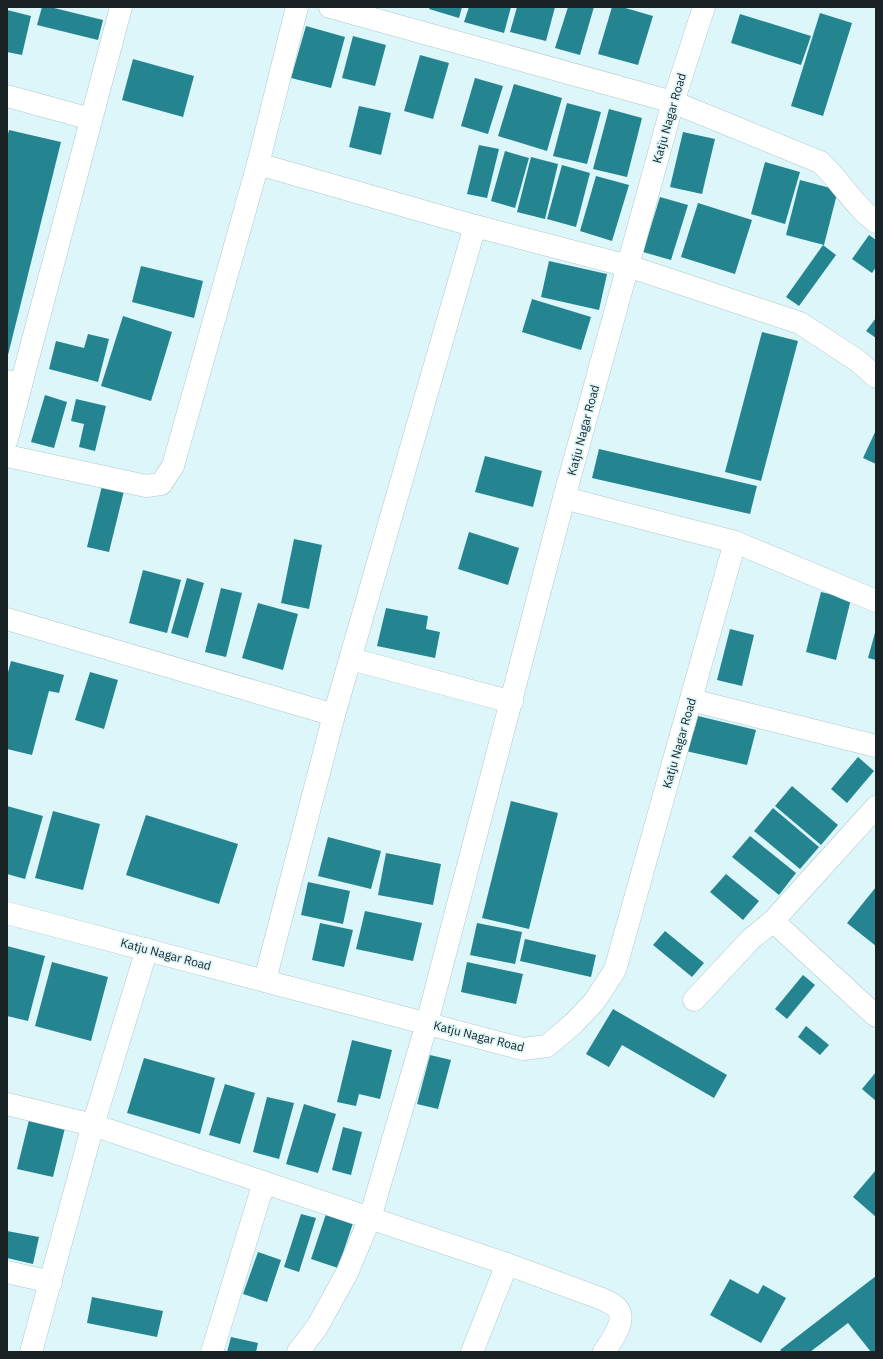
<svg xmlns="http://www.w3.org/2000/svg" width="883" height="1359" viewBox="0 0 883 1359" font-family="'IBM Plex Sans',sans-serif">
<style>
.building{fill:#248590}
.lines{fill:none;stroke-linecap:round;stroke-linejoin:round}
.minor-casing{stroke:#b0c8cb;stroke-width:23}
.minor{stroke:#fff;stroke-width:22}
.labels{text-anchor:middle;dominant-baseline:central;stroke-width:3.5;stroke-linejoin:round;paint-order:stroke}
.street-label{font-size:12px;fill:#192224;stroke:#ddf6f9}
</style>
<rect width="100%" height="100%" fill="#ddf6f9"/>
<g class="building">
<polygon points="42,7 50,7 103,20 98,40 37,25"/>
<polygon points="430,7 462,7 459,18 429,9"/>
<polygon points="469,7 511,7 504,33 464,22"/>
<polygon points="517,7 555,7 546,41 510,32"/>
<polygon points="568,7 594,7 580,55 555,48"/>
<polygon points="612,7 622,7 653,16 638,65 598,54"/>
<polygon points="7,10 31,16 22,55 7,52"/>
<polygon points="820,13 852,23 823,116 791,106"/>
<polygon points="740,14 811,36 801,65 731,43"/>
<polygon points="306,26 345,37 331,88 291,78"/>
<polygon points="353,36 386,45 375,86 342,78"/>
<polygon points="420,55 449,63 433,119 404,111"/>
<polygon points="133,59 194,76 183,117 122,100"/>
<polygon points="475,78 503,86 488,134 461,126"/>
<polygon points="514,84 562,98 547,151 498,136"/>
<polygon points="567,103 601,112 587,164 553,156"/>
<polygon points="359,106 391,113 381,155 349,147"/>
<polygon points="609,109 642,118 627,177 593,169"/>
<polygon points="9,130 61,142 8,355 7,138"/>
<polygon points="683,132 715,139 702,194 670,187"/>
<polygon points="479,145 499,149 487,198 467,194"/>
<polygon points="505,151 529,158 515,208 491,201"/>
<polygon points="531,157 558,164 545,219 517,212"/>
<polygon points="765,162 800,172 785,224 751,214"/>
<polygon points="562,165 590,173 576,227 547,219"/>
<polygon points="596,176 629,185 612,241 580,231"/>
<polygon points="800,180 838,190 824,245 786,235"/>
<polygon points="660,197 688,205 671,260 643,252"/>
<polygon points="698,203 752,220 735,274 681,257"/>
<polygon points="869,235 876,240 876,267 872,273 852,259"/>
<polygon points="823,245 836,255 799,306 786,297"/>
<polygon points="549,261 607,274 599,310 541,297"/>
<polygon points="141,266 203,281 194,318 132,302"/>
<polygon points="532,299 591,317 581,350 522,332"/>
<polygon points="123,316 172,332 151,401 101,386"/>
<polygon points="876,318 876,338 866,331"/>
<polygon points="762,332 798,341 761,481 725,472"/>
<polygon points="88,334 109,339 98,382 49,369 56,341 84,348"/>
<polygon points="45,395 67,402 54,448 31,442"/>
<polygon points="76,399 106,406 95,451 79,447 84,424 71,421"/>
<polygon points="876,430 876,464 863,458"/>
<polygon points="599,449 757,486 750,514 592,478"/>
<polygon points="485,456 542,471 533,507 475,492"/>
<polygon points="102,486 124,491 109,552 87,547"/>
<polygon points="469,532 519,548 508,585 458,569"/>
<polygon points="294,539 322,545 309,609 281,603"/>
<polygon points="143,570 181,580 167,633 129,623"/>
<polygon points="187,578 204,583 188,638 171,633"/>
<polygon points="221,588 242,593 226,657 205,652"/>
<polygon points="821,592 851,599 836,660 806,652"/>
<polygon points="258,603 298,614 283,670 242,658"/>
<polygon points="386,608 428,616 426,629 440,632 435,658 377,646"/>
<polygon points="730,629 754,635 742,686 717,680"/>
<polygon points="876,629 876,660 868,658"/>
<polygon points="11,661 64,675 59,693 49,691 32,755 7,749 7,676"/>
<polygon points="90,672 118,680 104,729 75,720"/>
<polygon points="698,716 756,730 747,765 686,751 690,730 694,731"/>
<polygon points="858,757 874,771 847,803 831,789"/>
<polygon points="792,786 838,825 821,845 775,806"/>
<polygon points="511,801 558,813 529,929 482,918"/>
<polygon points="7,806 43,816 25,879 7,874"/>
<polygon points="773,808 819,847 800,869 754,831"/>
<polygon points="53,811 100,824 83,890 35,878"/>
<polygon points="146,815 238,844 219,904 126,875"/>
<polygon points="750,836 796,873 779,895 732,857"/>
<polygon points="328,837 381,851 371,889 318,876"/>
<polygon points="386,853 441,864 433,905 378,895"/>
<polygon points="726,874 759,901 743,920 710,892"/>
<polygon points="308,882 350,891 343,924 301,915"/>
<polygon points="876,887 876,946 847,923"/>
<polygon points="365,911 422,923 413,961 356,949"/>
<polygon points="320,923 353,930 344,967 312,960"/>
<polygon points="477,923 522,932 515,964 470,955"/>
<polygon points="665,931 704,963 692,977 653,945"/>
<polygon points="525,939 596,955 591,977 520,961"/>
<polygon points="7,946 45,956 28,1021 7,1016"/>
<polygon points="52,962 108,977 91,1041 35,1026"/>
<polygon points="467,962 523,974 516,1004 461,992"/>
<polygon points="803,975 815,985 787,1019 775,1009"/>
<polygon points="613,1009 727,1075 714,1098 622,1045 609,1067 586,1054"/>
<polygon points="806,1026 829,1045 820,1055 798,1037"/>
<polygon points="352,1040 392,1050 380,1099 359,1094 356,1106 337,1102"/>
<polygon points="430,1055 451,1060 438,1109 417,1104"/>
<polygon points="144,1058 215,1078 200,1134 127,1113"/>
<polygon points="876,1072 876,1101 862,1089"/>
<polygon points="225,1084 255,1093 240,1144 209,1135"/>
<polygon points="267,1097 294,1103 279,1159 253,1152"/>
<polygon points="304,1104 336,1114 318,1173 286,1164"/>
<polygon points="29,1120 65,1128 53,1177 17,1169"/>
<polygon points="343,1127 362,1132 351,1175 332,1170"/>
<polygon points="876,1170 876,1217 853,1197"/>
<polygon points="301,1214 316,1218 299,1272 284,1267"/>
<polygon points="326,1214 353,1223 338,1268 311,1259"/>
<polygon points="7,1231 39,1237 33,1264 7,1258"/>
<polygon points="258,1252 281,1260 267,1302 243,1294"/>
<polygon points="876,1276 876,1352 871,1352 848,1323 810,1352 782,1352 780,1350"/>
<polygon points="730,1279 758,1294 763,1285 786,1298 761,1343 710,1315"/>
<polygon points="92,1297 163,1311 157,1337 87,1323"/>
<polygon points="231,1337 258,1343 256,1352 227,1352"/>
</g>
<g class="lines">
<defs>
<g id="minor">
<path d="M330,7L673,102L820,162C840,180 854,206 876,222"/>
<polyline points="7,96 91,119"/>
<polyline points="258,164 475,226 628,266 800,323 858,361 876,377"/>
<polyline points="7,381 21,385 121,7"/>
<polyline points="7,439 21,385"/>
<polyline points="7,456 146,486 161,484 173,466 258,164 297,7"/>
<polyline points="735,542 876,601"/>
<polyline points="7,619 334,715"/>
<polyline points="351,659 512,702"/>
<polyline points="691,700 876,746"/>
<polyline points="7,913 523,1049 547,1046 573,1024 594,1002 615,970 735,542 564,498 673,102 704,7"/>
<polyline points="773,921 876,1016"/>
<polyline points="265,980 334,715 475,226"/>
<polyline points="694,1000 751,939 773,921 876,807"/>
<path d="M7,1104L93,1125L507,1264L602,1299C606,1301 612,1303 616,1307C629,1319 611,1341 604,1352"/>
<polyline points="7,1272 51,1282"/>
<polyline points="31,1352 93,1125 147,949"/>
<polyline points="212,1352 264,1182"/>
<polyline points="298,1352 317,1327 347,1273 370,1218 427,1023 564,498"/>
<polyline points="472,1352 507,1264"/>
</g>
</defs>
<use href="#minor" class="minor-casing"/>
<use href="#minor" class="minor"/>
</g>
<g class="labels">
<g class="street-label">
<text transform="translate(669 118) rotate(-74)">Katju Nagar Road</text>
<text transform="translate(583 430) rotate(-75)">Katju Nagar Road</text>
<text transform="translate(679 743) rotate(-74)">Katju Nagar Road</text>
<text transform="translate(166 954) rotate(15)">Katju Nagar Road</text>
<text transform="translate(479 1036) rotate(14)">Katju Nagar Road</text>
</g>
</g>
<rect width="883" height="1359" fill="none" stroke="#192224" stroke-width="16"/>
</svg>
